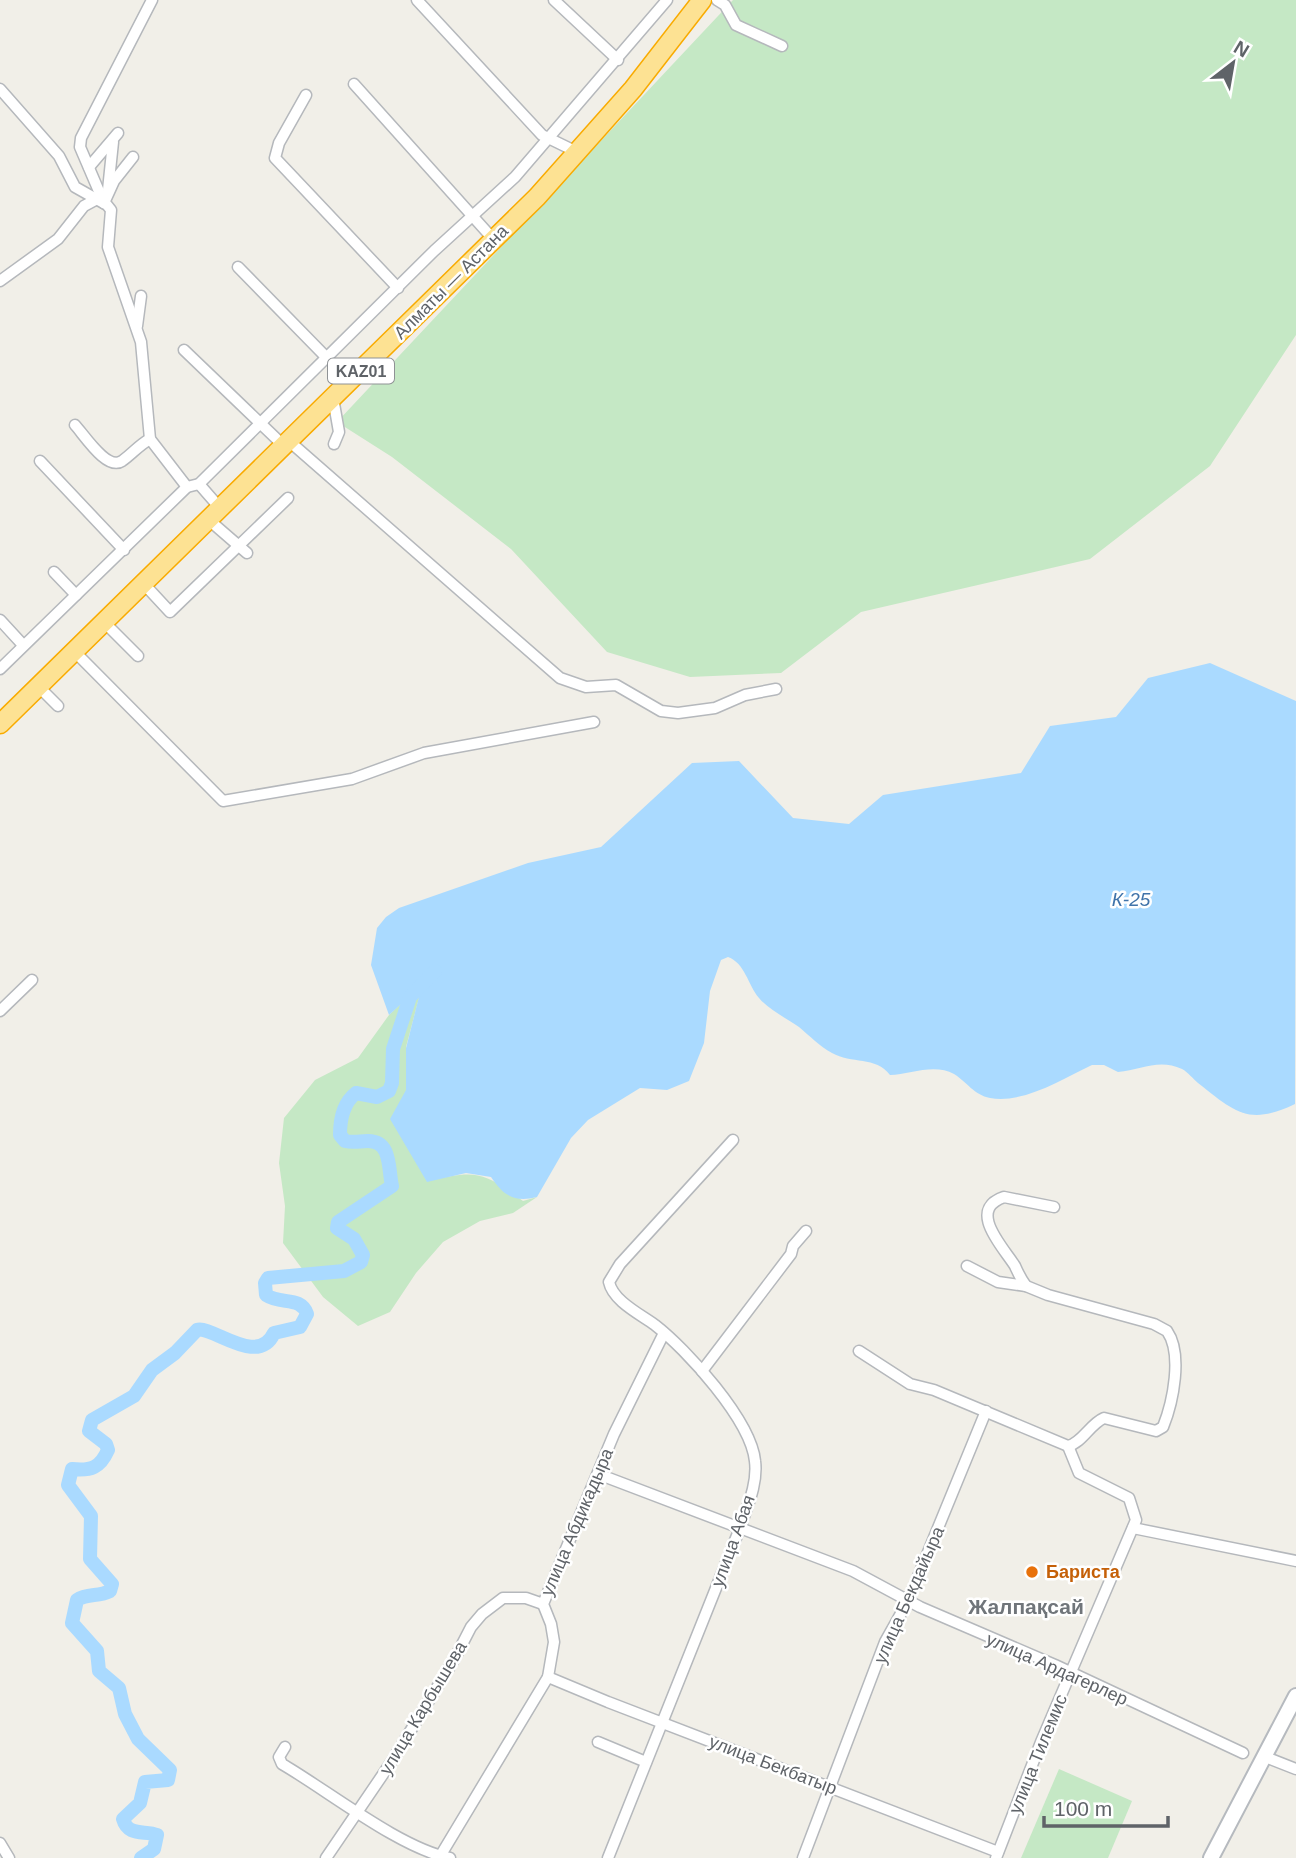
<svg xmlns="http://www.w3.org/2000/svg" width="1296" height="1858" viewBox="0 0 1296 1858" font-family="Helvetica,sans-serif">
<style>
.green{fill:#c5e8c5}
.water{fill:#aadaff}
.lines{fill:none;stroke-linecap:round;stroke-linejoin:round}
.river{stroke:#aadaff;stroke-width:14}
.street-casing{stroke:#b5b8bc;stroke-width:13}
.secondary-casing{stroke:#b6babf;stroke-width:18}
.highway-casing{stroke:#f9ab00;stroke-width:21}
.street{stroke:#fff;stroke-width:10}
.secondary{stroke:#fff;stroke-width:14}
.highway{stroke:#fde293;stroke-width:18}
.food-dot{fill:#e8710a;stroke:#fff;stroke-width:2.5}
.labels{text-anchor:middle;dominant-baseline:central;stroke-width:5;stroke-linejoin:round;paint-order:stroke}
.shield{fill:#fff;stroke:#8f9295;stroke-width:2}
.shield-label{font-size:16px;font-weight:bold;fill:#5f6368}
.street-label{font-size:18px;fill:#5f6368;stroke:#fff}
.food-label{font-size:18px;font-weight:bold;fill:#c56008;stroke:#fff;text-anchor:start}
.water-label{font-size:19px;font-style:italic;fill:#4174aa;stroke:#fff}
.quarter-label{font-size:21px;font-weight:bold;fill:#70757a;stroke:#fff}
</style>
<rect width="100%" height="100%" fill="#f1efe8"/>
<g class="green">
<polygon points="733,0 1296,0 1296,335 1210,466 1090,559 861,612 781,673 690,677 607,652 511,549 392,457 337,422"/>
<path d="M423,983L406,1047V1090L409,1149L427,1181C477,1170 482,1171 523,1201L537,1197L513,1213L480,1221L443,1242L416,1273L390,1312L358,1326L323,1297L283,1243L285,1206L279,1163L284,1118L315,1080L358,1058L389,1015Z"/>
<polygon points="1059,1769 1132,1801 1108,1858 1021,1858"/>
</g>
<path class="water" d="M1210,663L1296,701L1295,1104C1249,1126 1236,1113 1198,1083C1193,1079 1188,1072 1182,1069C1159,1058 1141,1070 1118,1072L1104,1065H1092C1062,1079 1024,1104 990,1098C974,1095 967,1082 954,1074C935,1063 910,1074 890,1075C876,1056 851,1064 832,1053C819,1046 810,1036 799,1027C786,1018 769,1010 759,998C748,985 745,963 728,957L721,960L710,991L704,1043L689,1081L667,1090L640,1088L588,1120L571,1138L537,1197C514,1203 503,1195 491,1177L466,1173L427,1182L390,1119L406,1090V1048L422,985L389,1015L371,965L377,928L386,917L399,908L528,863L601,847L692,763L739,761L793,818L849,824L883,795L1021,773L1050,726L1116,717L1148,678Z"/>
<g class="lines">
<path class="river" d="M141,1858L154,1849L157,1835C145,1830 128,1837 123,1819L140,1803L145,1782L168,1780L170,1770L138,1739L125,1714L119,1688L99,1671L97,1651L72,1623L77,1600C87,1593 99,1597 110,1591L112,1584L90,1559L91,1516L68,1485L72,1469C91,1471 100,1468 108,1450L106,1444L89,1431L92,1420L134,1396L152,1370L175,1353L197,1330C212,1325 258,1368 274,1333L300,1327L307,1314C301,1296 281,1305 266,1295L265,1283L268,1278L344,1271L361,1262L363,1255L354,1239L337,1228L338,1222L392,1186C388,1169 392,1141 368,1141C360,1141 354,1143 345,1141L340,1135C340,1120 343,1103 356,1093L377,1097L389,1091L392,1083L393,1049L410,997L435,971"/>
<defs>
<g id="street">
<polyline points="417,0 542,135 577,152"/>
<polyline points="554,0 618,60"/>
<polyline points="717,0 725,5 736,25 782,46"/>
<polyline points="354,84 494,240"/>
<polyline points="0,89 59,156 75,187 107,205 111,210 108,247 141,342 150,439 187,487"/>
<polyline points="306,95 279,143 275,158 398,288"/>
<polyline points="89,167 118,133"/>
<polyline points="108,190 113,142"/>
<polyline points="104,203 80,147 81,138 152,0"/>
<polyline points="104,203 114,181 133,157"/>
<polyline points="238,267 326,357"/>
<polyline points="0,281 58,239 84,206 97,199"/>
<polyline points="137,326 141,296"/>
<polyline points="184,350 284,446"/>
<polyline points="333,398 339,432 334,444"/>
<path d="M75,425C85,436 107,471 122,461C132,454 139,445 150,439"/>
<polyline points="289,441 560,678 586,687 616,685 661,711 678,713 715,708 745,695 776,689"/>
<polyline points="40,461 124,550"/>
<polyline points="199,484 220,508"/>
<polyline points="209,520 247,553"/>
<polyline points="54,572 76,595"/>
<polyline points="144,584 170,612 288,498"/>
<polyline points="0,620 23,645"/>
<polyline points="104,622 138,656"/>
<polyline points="74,651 223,801 352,779 424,753 594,722"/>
<polyline points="0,669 187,487 199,484 434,251 515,177 667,0"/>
<polyline points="38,686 58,706"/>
<polyline points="0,1011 32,980"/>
<path d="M1026,1286C1021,1279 1018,1273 1015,1266C1004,1248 966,1210 1004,1197L1054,1207"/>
<path d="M859,1351L910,1384L934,1390L1068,1446C1082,1443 1090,1424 1104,1418L1156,1431L1163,1427C1173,1402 1183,1354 1167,1331L1154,1324L1048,1295L1026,1286L998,1282L967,1266"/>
<polyline points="702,1371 791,1254 793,1246 806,1231"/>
<polyline points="598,1474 853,1571 920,1607 1055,1665 1243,1753"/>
<polyline points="1133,1528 1296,1561"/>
<polyline points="548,1677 608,1702 998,1852"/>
<polyline points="598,1742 646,1762"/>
<path d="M285,1747L279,1757L282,1764C327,1790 401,1849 450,1858"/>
<polyline points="1263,1756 1296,1769"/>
<polyline points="0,1843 9,1858"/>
<polyline points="326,1858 392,1761 455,1658 471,1627 482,1614 503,1598 526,1598 543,1604"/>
<polyline points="439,1858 548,1677 554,1642 551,1624 543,1604 614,1434 664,1333"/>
<path d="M608,1858L740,1528C747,1507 758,1484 755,1461C751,1420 686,1349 655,1325C640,1314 613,1301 609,1282L620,1264L733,1140"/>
<polyline points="803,1858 885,1642 908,1601 986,1411"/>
<polyline points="996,1858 1041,1742 1136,1520 1129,1498 1079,1473 1068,1446"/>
</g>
<polyline id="secondary" points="1211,1858 1296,1696"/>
<polyline id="highway" points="0,724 537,197 633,89 702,0"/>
</defs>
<use href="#street" class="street-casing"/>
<use href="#secondary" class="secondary-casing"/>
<use href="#highway" class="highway-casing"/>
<use href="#street" class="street"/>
<use href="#secondary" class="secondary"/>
<use href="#highway" class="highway"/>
</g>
<circle class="food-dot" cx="1032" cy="1572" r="7"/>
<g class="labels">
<rect class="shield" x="328" y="358.5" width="66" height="25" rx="5"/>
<g class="shield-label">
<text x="361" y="371">KАZ01</text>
</g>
<g class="street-label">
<text transform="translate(451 282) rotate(-45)">Алматы — Астана</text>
<text transform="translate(577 1522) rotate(-67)">улица Абдикадыра</text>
<text transform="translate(733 1541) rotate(-70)">улица Абая</text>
<text transform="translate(909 1595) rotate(-66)">улица Бекдайыра</text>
<text transform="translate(1057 1669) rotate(24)">улица Ардагерлер</text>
<text transform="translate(423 1708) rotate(-59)">улица Карбышева</text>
<text transform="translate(1038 1754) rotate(-68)">улица Тилемис</text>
<text transform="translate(773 1765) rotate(21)">улица Бекбатыр</text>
</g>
<g class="food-label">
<text x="1046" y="1572">Бариста</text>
</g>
<g class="water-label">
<text x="1131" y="899">К-25</text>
</g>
<g class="quarter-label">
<text x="1026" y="1606">Жалпақсай</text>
</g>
</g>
<g transform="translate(1233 63) rotate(31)" stroke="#ffffff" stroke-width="5" paint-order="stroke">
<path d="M0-5L12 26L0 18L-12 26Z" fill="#5f6368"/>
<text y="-10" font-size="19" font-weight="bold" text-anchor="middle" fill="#5f6368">N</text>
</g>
<path d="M1044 1816v10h124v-10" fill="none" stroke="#5f6368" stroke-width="3.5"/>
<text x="1054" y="1816" font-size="21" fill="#5f6368" stroke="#ffffff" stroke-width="5" paint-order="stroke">100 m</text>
</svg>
